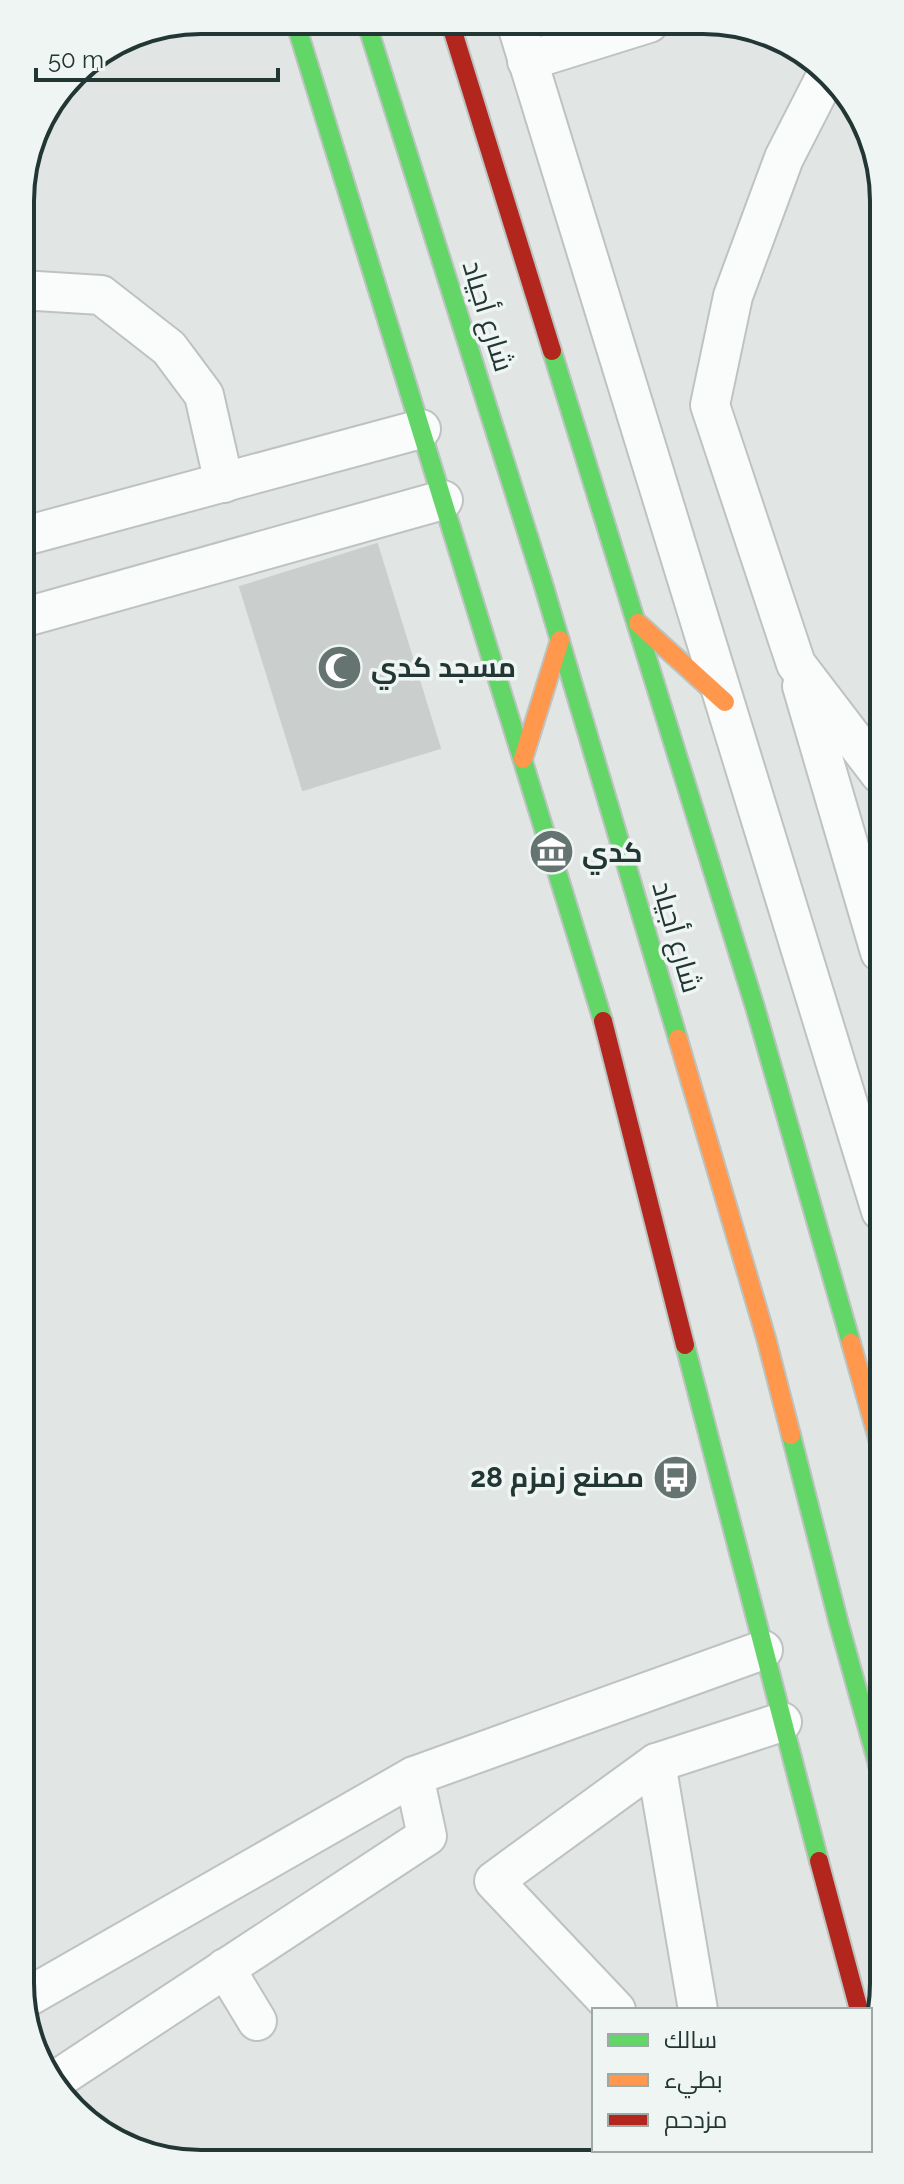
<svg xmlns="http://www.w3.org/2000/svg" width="904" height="2184" viewBox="0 0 904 2184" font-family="Raleway,Cairo,sans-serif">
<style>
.building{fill:#cacecd;stroke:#cacfcd;stroke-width:2}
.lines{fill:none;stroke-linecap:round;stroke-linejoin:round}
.street-casing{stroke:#bec3c1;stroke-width:42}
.fast-casing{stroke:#bdc3c1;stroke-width:22}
.slow-casing{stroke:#bdc3c1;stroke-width:22}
.jam-casing{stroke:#bdc3c1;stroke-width:22}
.street{stroke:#fafbfb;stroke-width:38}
.fast{stroke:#63d668;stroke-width:18}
.slow{stroke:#ff974d;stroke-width:18}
.jam{stroke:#b3261e;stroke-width:18}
.labels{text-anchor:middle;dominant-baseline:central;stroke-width:7;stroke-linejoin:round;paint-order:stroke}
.street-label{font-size:28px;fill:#223633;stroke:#eef5f3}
.poi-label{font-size:28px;font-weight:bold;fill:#223633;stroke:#eef5f3;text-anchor:start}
.rim{fill:none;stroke:#223633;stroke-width:4}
</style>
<rect width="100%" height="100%" fill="#e1e6e4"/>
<polygon class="building" points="377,544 440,748 303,790 240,587"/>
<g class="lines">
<defs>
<g id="street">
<polyline points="516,22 881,1211"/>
<polyline points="527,61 649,23"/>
<polyline points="828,72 784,158 733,296 710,405 796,664 880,774"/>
<polyline points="21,290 101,295 169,348 204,395 224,483"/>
<polyline points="21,537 421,429"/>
<polyline points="22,618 443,500"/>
<polyline points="802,686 880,952"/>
<polyline points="656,1763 698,2010"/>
<polyline points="225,1968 257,2021"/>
<polyline points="26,1998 414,1776 763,1650"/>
<polyline points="616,2010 494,1881 656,1763 782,1722"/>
<polyline points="56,2080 427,1836 414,1776"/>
<polyline points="722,2150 724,2158"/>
</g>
<g id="fast">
<polyline points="295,21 603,1021"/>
<polyline points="366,21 542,580 678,1039"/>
<polyline points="552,351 755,1007 851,1343"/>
<polyline points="685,1345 819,1861"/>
<polyline points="791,1435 839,1624 883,1783"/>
</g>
<g id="slow">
<polyline points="638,623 725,702"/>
<polyline points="523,759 560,640"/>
<polyline points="678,1039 766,1338 791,1435"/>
<polyline points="851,1343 882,1453"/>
</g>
<g id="jam">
<polyline points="450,22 552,351"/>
<polyline points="603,1021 685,1345"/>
<polyline points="819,1861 859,2010"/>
</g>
</defs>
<use href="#street" class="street-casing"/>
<use href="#fast" class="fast-casing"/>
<use href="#slow" class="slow-casing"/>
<use href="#jam" class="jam-casing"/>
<use href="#street" class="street"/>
<use href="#fast" class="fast"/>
<use href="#slow" class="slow"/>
<use href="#jam" class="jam"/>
</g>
<defs>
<symbol id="mosque-disc" viewBox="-11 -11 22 22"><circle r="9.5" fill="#657471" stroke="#eef5f3"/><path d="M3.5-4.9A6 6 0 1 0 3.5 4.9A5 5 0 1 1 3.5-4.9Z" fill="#fff"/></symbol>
<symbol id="museum-disc" viewBox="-11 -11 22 22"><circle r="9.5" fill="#657471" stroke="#eef5f3"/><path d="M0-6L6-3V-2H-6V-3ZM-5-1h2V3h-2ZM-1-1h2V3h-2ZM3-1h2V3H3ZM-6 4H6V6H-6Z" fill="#fff"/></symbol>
<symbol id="bus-disc" viewBox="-11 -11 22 22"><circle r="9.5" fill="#657471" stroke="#eef5f3"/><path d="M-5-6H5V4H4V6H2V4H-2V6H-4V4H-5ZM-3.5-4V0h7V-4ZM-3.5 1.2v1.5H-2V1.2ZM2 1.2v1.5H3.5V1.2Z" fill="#fff"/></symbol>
</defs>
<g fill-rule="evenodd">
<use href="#mosque-disc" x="314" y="642" width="51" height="51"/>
<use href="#museum-disc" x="526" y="826" width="51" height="51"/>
<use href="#bus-disc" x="650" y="1452" width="51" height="51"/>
</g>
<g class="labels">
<g class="street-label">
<text transform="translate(488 316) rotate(73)">شارع أجياد</text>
<text transform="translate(677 937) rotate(74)">شارع أجياد</text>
</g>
<g class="poi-label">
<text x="371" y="667">مسجد كدي</text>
<text x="582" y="852">كدي</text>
<text x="644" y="1477" text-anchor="end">مصنع زمزم 28</text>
</g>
</g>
<path d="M0 0H904V2184H0ZM201 34H703A167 167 0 0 1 870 201V1983A167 167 0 0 1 703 2150H201A167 167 0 0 1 34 1983V201A167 167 0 0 1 201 34Z" fill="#eef5f3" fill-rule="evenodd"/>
<path class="rim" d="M201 34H703A167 167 0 0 1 870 201V1983A167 167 0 0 1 703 2150H201A167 167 0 0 1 34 1983V201A167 167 0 0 1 201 34Z"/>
<rect x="592" y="2008" width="280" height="144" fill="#eef5f3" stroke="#9ca9a6" stroke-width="2"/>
<rect x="608" y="2034" width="40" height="12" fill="#63d668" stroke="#9ca9a6" stroke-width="2"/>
<text x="664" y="2048" font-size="24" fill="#223633">سالك</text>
<rect x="608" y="2074" width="40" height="12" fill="#ff974d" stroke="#9ca9a6" stroke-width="2"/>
<text x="664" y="2088" font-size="24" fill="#223633">بطيء</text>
<rect x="608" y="2114" width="40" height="12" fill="#b3261e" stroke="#9ca9a6" stroke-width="2"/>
<text x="664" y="2128" font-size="24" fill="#223633">مزدحم</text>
<path d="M36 68v12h242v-12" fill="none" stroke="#223633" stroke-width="4"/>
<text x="48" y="68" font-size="24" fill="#223633" stroke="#eef5f3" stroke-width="6" paint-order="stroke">50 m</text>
</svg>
